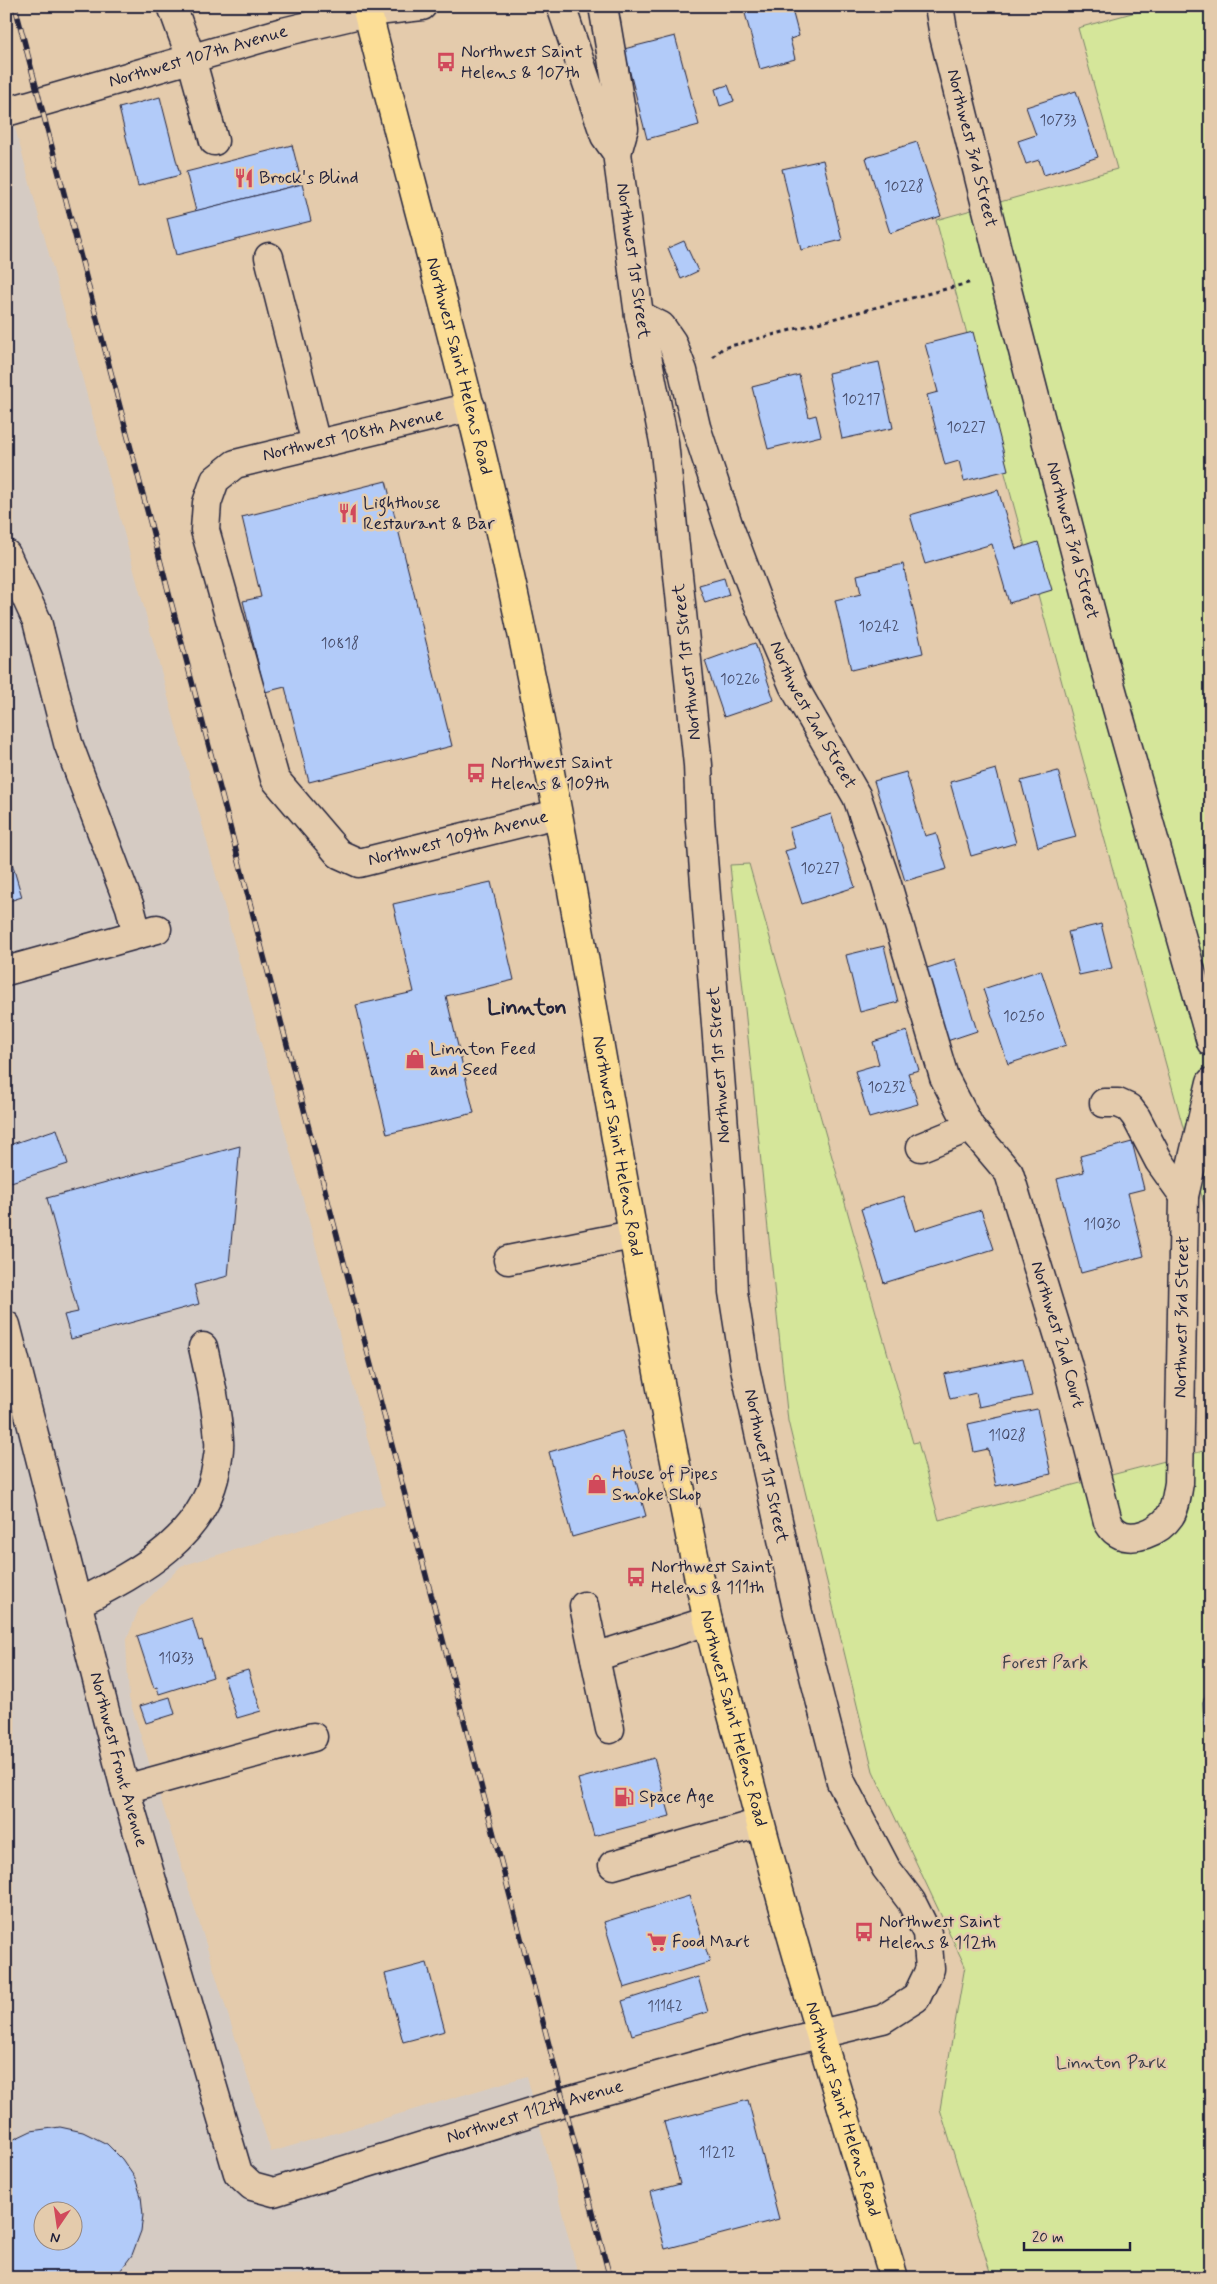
<svg xmlns="http://www.w3.org/2000/svg" width="1217" height="2284" viewBox="0 0 1217 2284" font-family="Mynerve,sans-serif">
<style>
.built{fill:#d5cbc3;fill-rule:evenodd}
.green{fill:#d5e69a;stroke:#7c846a}
.building{fill:#b2cbf9;stroke:#22223b;fill-rule:evenodd}
.lines{fill:none;stroke-linecap:round;stroke-linejoin:round}
.minor-casing{stroke:#22223b;stroke-width:31}
.highway-casing{stroke:#22223b;stroke-width:31}
.path{stroke:#22223b;stroke-width:3;stroke-dasharray:4 4;stroke-linecap:butt}
.minor{stroke:#e4cbac;stroke-width:28}
.highway{stroke:#fcde96;stroke-width:28}
.rail-casing{stroke:#22223b;stroke-width:5.5}
.rail{stroke:#e4cbac;stroke-width:4;stroke-dasharray:11;stroke-linecap:butt}
.labels{text-anchor:middle;dominant-baseline:central;stroke-width:5;stroke-linejoin:round;paint-order:stroke}
.number-label{font-size:15px;fill:#464c6a}
.poi-label{font-size:18px;fill:#22223b;stroke:#e4cbac;text-anchor:start}
.street-label{font-size:18px;fill:#22223b;stroke:#e4cbac}
.park-label{font-size:18px;fill:#3d3f49;stroke:#e4cbac}
.district-label{font-size:22px;font-weight:bold;fill:#22223b;stroke:#e4cbac}
</style>
<rect width="100%" height="100%" fill="#e4cbac"/>
<filter id="ink" filterUnits="userSpaceOnUse"><feTurbulence type="fractalNoise" baseFrequency=".02" numOctaves="2"/><feDisplacementMap in="SourceGraphic" scale="10" xChannelSelector="R" yChannelSelector="G"/><feConvolveMatrix kernelMatrix="1 2 1 2 8 2 1 2 1" color-interpolation-filters="sRGB"/></filter>
<g filter="url(#ink)">
<path class="built" d="M6,94L385,1504L181,1566L139,1608L126,1642L129,1698L271,2152L527,2076L579,2278H6ZM42,2212H72V2242H42Z"/>
<g class="green">
<polygon points="1157,6 1211,6 1211,1230 936,220 1117,169 1078,28"/>
<polygon points="749,864 913,1443 918,1442 939,1520 1211,1449 1211,2278 992,2278 940,2109 965,1966 873,1771 788,1421 730,865"/>
</g>
<g class="building">
<polygon points="743,6 791,6 799,36 790,39 795,59 760,69"/>
<polygon points="675,36 699,125 647,139 624,49"/>
<polygon points="728,85 734,101 720,106 715,89"/>
<polygon points="1076,91 1098,157 1044,175 1039,160 1026,164 1018,141 1036,135 1026,107"/>
<polygon points="160,97 180,175 138,186 119,108"/>
<polygon points="917,142 941,216 890,233 866,158"/>
<polygon points="292,145 302,184 196,211 186,172"/>
<polygon points="823,160 842,240 801,250 782,169"/>
<polygon points="302,184 311,221 176,255 167,218"/>
<polygon points="684,241 698,271 681,279 668,248"/>
<polygon points="973,332 1008,470 964,481 959,461 945,465 927,395 938,392 925,344"/>
<polygon points="879,362 893,428 842,439 828,373"/>
<polygon points="799,375 809,417 816,415 821,436 768,449 752,387"/>
<polygon points="386,481 452,746 309,782 285,687 265,692 243,601 261,597 242,517"/>
<polygon points="998,490 1016,549 1038,542 1052,590 1009,603 992,544 925,564 910,515"/>
<polygon points="903,564 923,653 851,670 835,600 861,594 857,575"/>
<polygon points="724,578 729,595 705,603 699,585"/>
<polygon points="755,643 774,700 724,717 705,661"/>
<polygon points="996,769 1016,843 971,856 950,782"/>
<polygon points="1058,771 1076,837 1038,847 1021,781"/>
<polygon points="906,772 925,836 936,833 947,869 905,881 874,781"/>
<polygon points="831,814 855,887 802,904 785,851 795,848 789,828"/>
<polygon points="12,863 22,897 6,902 6,864"/>
<polygon points="491,882 514,980 446,996 474,1113 387,1134 356,1005 414,992 393,904"/>
<polygon points="1101,924 1112,968 1079,975 1068,932"/>
<polygon points="884,946 898,1002 860,1012 846,955"/>
<polygon points="955,959 977,1031 944,1042 921,970"/>
<polygon points="1041,970 1066,1045 1008,1064 983,989"/>
<polygon points="907,1031 919,1070 908,1073 918,1104 869,1118 855,1071 879,1064 873,1042"/>
<polygon points="57,1129 68,1164 11,1182 6,1168 6,1146"/>
<polygon points="1132,1142 1144,1189 1128,1193 1144,1256 1081,1273 1057,1179 1084,1172 1080,1156"/>
<polygon points="240,1146 228,1276 194,1285 199,1304 71,1339 64,1315 78,1312 47,1198"/>
<polygon points="904,1196 915,1231 981,1210 994,1249 884,1283 861,1209"/>
<polygon points="1023,1358 1032,1396 979,1407 976,1393 950,1399 944,1374"/>
<polygon points="1037,1409 1051,1474 996,1486 988,1449 974,1452 968,1424"/>
<polygon points="622,1431 646,1516 572,1537 549,1452"/>
<polygon points="192,1618 199,1641 202,1640 213,1677 159,1694 157,1687 154,1688 137,1636"/>
<polygon points="248,1670 261,1711 237,1718 224,1677"/>
<polygon points="1211,1681 1211,1741 1204,1726 1203,1702"/>
<polygon points="170,1697 175,1714 146,1723 140,1706"/>
<polygon points="654,1758 670,1816 594,1836 578,1779"/>
<polygon points="689,1896 710,1962 624,1988 604,1922"/>
<polygon points="427,1963 445,2031 403,2042 385,1974"/>
<polygon points="698,1977 708,2012 632,2035 622,2001"/>
<polygon points="748,2100 779,2219 665,2249 650,2192 680,2184 664,2122"/>
<path d="M60,2127L83,2132L107,2144L122,2159L135,2178L141,2196L143,2215L141,2231L132,2255L115,2278H6V2143L31,2131ZM42,2212H72V2242H42Z"/>
</g>
<g class="lines">
<defs>
<g id="minor">
<polyline points="172,6 191,58 214,141"/>
<polyline points="603,6 624,128 617,153"/>
<path id="s1" d="M939,6L944,36L1003,274L1102,655L1211,1042"/>
<path id="s2" d="M6,112L283,32L368,12L422,6"/>
<polyline points="269,257 316,444"/>
<path id="s3" d="M639,315L661,326L672,342L683,371L696,427L728,524L757,601L793,685L857,797L886,881L944,1077L970,1127L1009,1173L1067,1363L1108,1522C1110,1525 1112,1529 1115,1531C1131,1545 1160,1531 1170,1516C1176,1507 1177,1493 1179,1483L1184,1196L1211,1082"/>
<path id="s4" d="M471,407L235,464L215,480L207,503L205,530L275,779L339,854L359,863L557,814"/>
<polyline points="6,554 37,621 68,743 130,907 137,934"/>
<polyline points="6,971 157,929"/>
<polyline points="1104,1103 1118,1103 1129,1108 1136,1117 1159,1161 1184,1196"/>
<polyline points="921,1147 970,1127"/>
<polyline points="508,1260 632,1235"/>
<path id="s5" d="M6,1325L125,1789L238,2173L252,2186L274,2192L564,2102L748,2051L883,2019L916,1998L930,1969L927,1933L911,1901L886,1868L841,1782L798,1613L745,1368L733,1292L729,1192L700,819L698,765L664,442L639,315L617,153L605,136L561,6"/>
<path d="M78,1603C138,1572 207,1538 217,1463C218,1456 220,1448 219,1441C217,1409 210,1378 203,1347"/>
<polyline points="584,1606 610,1729"/>
<polyline points="595,1657 708,1621"/>
<polyline points="125,1789 313,1737"/>
<polyline points="613,1865 760,1823"/>
</g>
<g id="highway">
<path id="s6" d="M366,6C417,207 474,407 517,609C588,942 634,1279 706,1612C716,1658 729,1703 741,1748C786,1926 840,2102 894,2278"/>
</g>
</defs>
<use href="#minor" class="minor-casing"/>
<use href="#highway" class="highway-casing"/>
<polyline class="path" points="713,357 723,348 972,282"/>
<use href="#minor" class="minor"/>
<use href="#highway" class="highway"/>
<defs>
<polyline id="rail" points="15,6 610,2278"/>
</defs>
<use href="#rail" class="rail-casing"/>
<use href="#rail" class="rail"/>
</g>
</g>
<defs>
<symbol id="bus-bare" viewBox="-9 -9 18 18"><path d="M-5-6H5V4H4V6H2V4H-2V6H-4V4H-5ZM-3.5-4V0h7V-4ZM-3.5 1.2v1.5H-2V1.2ZM2 1.2v1.5H3.5V1.2Z" fill="#d1495b" stroke="#e4cbac" stroke-width="2.5" paint-order="stroke"/></symbol>
<symbol id="restaurant-bare" viewBox="-9 -9 18 18"><path d="M-5-6h1v4h1v-4h1v4h1v-4h1v5L-1.5 .5V6h-2V.5L-5-1ZM5-6V6H3V1.5H1.5Q1.5-4 5-6Z" fill="#d1495b" stroke="#e4cbac" stroke-width="2.5" paint-order="stroke"/></symbol>
<symbol id="shop-bare" viewBox="-9 -9 18 18"><path d="M-5-2.5h2.3a2.7 3.5 0 0 1 5.4 0H5L5.5 6h-11ZM-1.5-2.5h3a1.5 2.3 0 0 0-3 0Z" fill="#d1495b" stroke="#e4cbac" stroke-width="2.5" paint-order="stroke"/></symbol>
<symbol id="fuel-bare" viewBox="-9 -9 18 18"><path d="M-5.5-6h7V0h2V4h1.3V-2.5L3-4.5l.8-.8L6-3V5H2.5V1h-1V6h-7ZM-4.2-4.7v3.2H.2V-4.7Z" fill="#d1495b" stroke="#e4cbac" stroke-width="2.5" paint-order="stroke"/></symbol>
<symbol id="supermarket-bare" viewBox="-9 -9 18 18"><path d="M-6-5.5h2.5l.6 2H6L4.5 2H-2.5L-4.4-4H-6ZM-1.5 3.2a1.3 1.3 0 1 0 .1 0ZM3 3.2a1.3 1.3 0 1 0 .1 0Z" fill="#d1495b" stroke="#e4cbac" stroke-width="2.5" paint-order="stroke"/></symbol>
</defs>
<g fill-rule="evenodd">
<use href="#bus-bare" x="432" y="48" width="28" height="28"/>
<use href="#restaurant-bare" x="230" y="164" width="28" height="28"/>
<use href="#restaurant-bare" x="334" y="499" width="28" height="28"/>
<use href="#bus-bare" x="462" y="759" width="28" height="28"/>
<use href="#shop-bare" x="401" y="1045" width="28" height="28"/>
<use href="#shop-bare" x="583" y="1470" width="28" height="28"/>
<use href="#bus-bare" x="622" y="1563" width="28" height="28"/>
<use href="#fuel-bare" x="610" y="1783" width="28" height="28"/>
<use href="#bus-bare" x="850" y="1918" width="28" height="28"/>
<use href="#supermarket-bare" x="643" y="1928" width="28" height="28"/>
</g>
<g class="labels">
<g class="number-label">
<text x="1058" y="121">10733</text>
<text x="904" y="187">10228</text>
<text x="861" y="400">10217</text>
<text x="966" y="428">10227</text>
<text x="879" y="627">10242</text>
<text x="340" y="644">10818</text>
<text x="740" y="680">10226</text>
<text x="820" y="869">10227</text>
<text x="1024" y="1017">10250</text>
<text x="887" y="1088">10232</text>
<text x="1102" y="1225">11030</text>
<text x="1007" y="1436">11028</text>
<text x="176" y="1659">11033</text>
<text x="665" y="2007">11142</text>
<text x="717" y="2153">11212</text>
</g>
<g class="poi-label">
<text x="461" y="52">Northwest Saint<tspan x="461" dy="21">Helens &amp; 107th</tspan></text>
<text x="259" y="178">Brock's Blind</text>
<text x="363" y="503">Lighthouse<tspan x="363" dy="21">Restaurant &amp; Bar</tspan></text>
<text x="491" y="763">Northwest Saint<tspan x="491" dy="21">Helens &amp; 109th</tspan></text>
<text x="430" y="1049">Linnton Feed<tspan x="430" dy="21">and Seed</tspan></text>
<text x="612" y="1474">House of Pipes<tspan x="612" dy="21">Smoke Shop</tspan></text>
<text x="651" y="1567">Northwest Saint<tspan x="651" dy="21">Helens &amp; 111th</tspan></text>
<text x="639" y="1797">Space Age</text>
<text x="879" y="1922">Northwest Saint<tspan x="879" dy="21">Helens &amp; 112th</tspan></text>
<text x="672" y="1942">Food Mart</text>
</g>
<g class="street-label">
<text stroke="none"><textPath href="#s2" startOffset="200">Northwest 107th Avenue</textPath></text>
<text stroke="none"><textPath href="#s1" startOffset="146">Northwest 3rd Street</textPath></text>
<text transform="translate(633 261) rotate(82)">Northwest 1st Street</text>
<text stroke="none"><textPath href="#s6" startOffset="372">Northwest Saint Helens Road</textPath></text>
<text transform="translate(353 435) rotate(-13)">Northwest 108th Avenue</text>
<text stroke="none"><textPath href="#s1" startOffset="551">Northwest 3rd Street</textPath></text>
<text transform="translate(687 662) rotate(-96)">Northwest 1st Street</text>
<text stroke="none"><textPath href="#s3" startOffset="444">Northwest 2nd Street</textPath></text>
<text stroke="none"><textPath href="#s4" startOffset="801">Northwest 109th Avenue</textPath></text>
<text transform="translate(719 1065) rotate(-94)">Northwest 1st Street</text>
<text stroke="none"><textPath href="#s6" startOffset="1168">Northwest Saint Helens Road</textPath></text>
<text stroke="none"><textPath href="#s3" startOffset="1585">Northwest 3rd Street</textPath></text>
<text stroke="none"><textPath href="#s3" startOffset="1116">Northwest 2nd Court</textPath></text>
<text transform="translate(766 1466) rotate(78)">Northwest 1st Street</text>
<text stroke="none"><textPath href="#s6" startOffset="1752">Northwest Saint Helens Road</textPath></text>
<text stroke="none"><textPath href="#s5" startOffset="449">Northwest Front Avenue</textPath></text>
<text stroke="none"><textPath href="#s6" startOffset="2158">Northwest Saint Helens Road</textPath></text>
<text stroke="none"><textPath href="#s5" startOffset="1194">Northwest 112th Avenue</textPath></text>
</g>
<g class="park-label">
<text x="1045" y="1663">Forest Park</text>
<text x="1111" y="2063">Linnton Park</text>
</g>
<g class="district-label">
<text x="527" y="1008">Linnton</text>
</g>
</g>
<rect width="1217" height="2284" fill="none" stroke="#e4cbac" stroke-width="25"/>
<rect x="12" y="12" width="1192" height="2259" fill="none" stroke="#22223b" stroke-width="2" filter="url(#ink)"/>
<g transform="translate(58 2226) rotate(193)"><circle r="24" fill="#e4cbac" stroke="#96877f"/>
<path d="M0-4L9 19L0 12L-9 19Z" fill="#d1495b"/>
<text y="-8" font-size="14" font-weight="bold" text-anchor="middle" fill="#22223b">N</text>
</g>
<path d="M1024 2242v8h106v-8" fill="none" stroke="#22223b" stroke-width="2.5"/>
<text x="1032" y="2242" font-size="15" fill="#22223b" stroke="#e4cbac" stroke-width="4" paint-order="stroke">20 m</text>
</svg>
